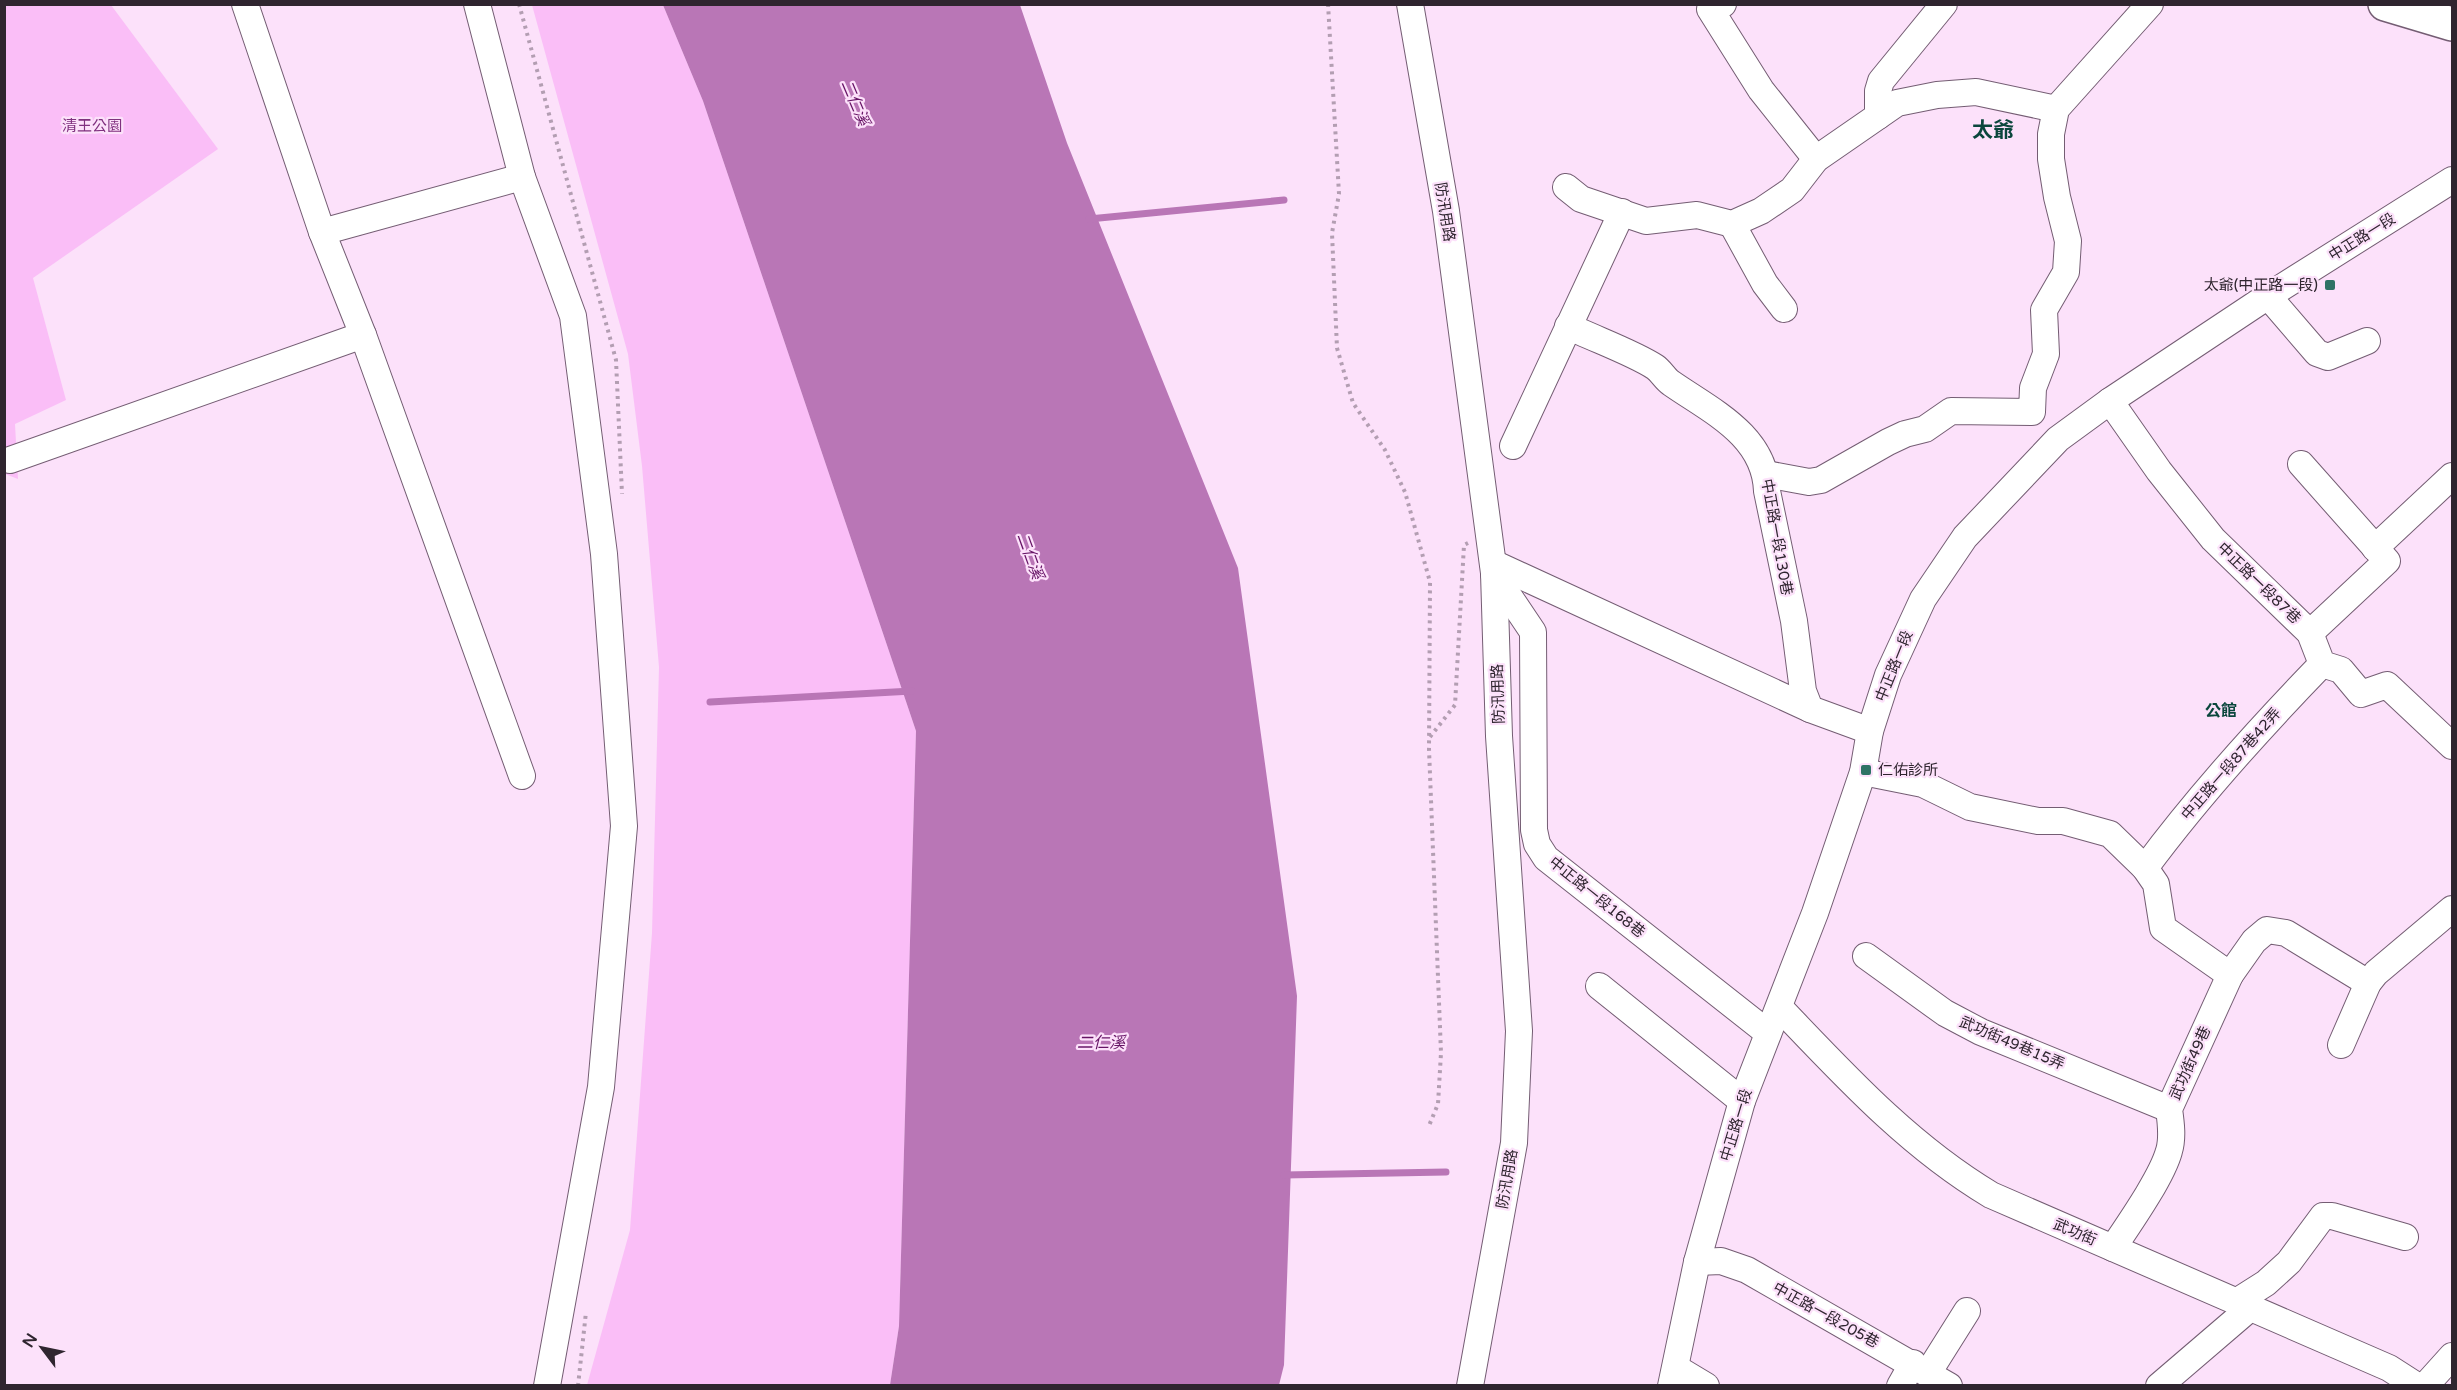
<svg xmlns="http://www.w3.org/2000/svg" width="2457" height="1390" viewBox="0 0 2457 1390" font-family="'Varela Round','Noto Sans TC',sans-serif">
<style>
.green{fill:#fabef7}
.water{fill:#b976b6}
.lines{fill:none;stroke-linecap:round;stroke-linejoin:round}
.stream{stroke:#b976b6;stroke-width:7}
.minor-casing{stroke:#745d73;stroke-width:28}
.major-casing{stroke:#745d73;stroke-width:36}
.path{stroke:#b39eb2;stroke-width:4;stroke-dasharray:3 4.5;stroke-linecap:butt}
.minor{stroke:#fff;stroke-width:26}
.major{stroke:#fff;stroke-width:33}
.poi-dot{fill:#2e7265;stroke:#fce1fa;stroke-width:2}
.labels{text-anchor:middle;dominant-baseline:central;stroke-width:4.5;stroke-linejoin:round;paint-order:stroke}
.park-label{font-size:15px;fill:#80307f;stroke:#fce1fa}
.street-label{font-size:15px;fill:#2f252f;stroke:#fce1fa}
.poi-label{font-size:15px;fill:#2f252f;stroke:#fce1fa;text-anchor:end}
.water-label{font-size:16px;font-style:italic;fill:#661365;stroke:#fce1fa}
.neighbourhood-label{font-size:16px;font-weight:bold;fill:#0a463c;stroke:#fce1fa}
.district-label{font-size:21px;font-weight:bold;fill:#0a463c;stroke:#fce1fa}
</style>
<rect width="100%" height="100%" fill="#fce1fa"/>
<g class="green">
<polygon points="5,5 111,5 218,149 33,278 66,400 15,424 18,479 5,474"/>
<polygon points="532,5 663,5 703,101 916,731 899,1326 890,1385 587,1385 630,1230 652,933 659,667 642,466 628,354"/>
</g>
<polygon class="water" points="663,5 1020,5 1067,143 1238,568 1297,996 1284,1365 1279,1385 890,1385 899,1326 916,731 703,101"/>
<g class="lines">
<g class="stream">
<polyline points="1089,219 1284,200"/>
<polyline points="710,702 912,691"/>
<polyline points="1284,1175 1446,1172"/>
</g>
<defs>
<g id="minor">
<polyline points="245,4 322,232 363,335 522,776"/>
<polyline points="477,4 522,177 573,316 604,554 624,826 601,1087 547,1386"/>
<polyline points="1410,4 1446,211 1494,573 1499,736 1519,1031 1514,1143 1470,1386"/>
<polyline points="1723,4 1710,9 1761,90 1816,159"/>
<polyline points="1878,116 1878,91 1881,81 1944,4"/>
<polyline points="1566,187 1581,199 1646,221 1697,215 1732,224 1761,211 1792,190 1816,159 1897,103 1937,95 1976,92 2056,109"/>
<polyline points="1732,224 1765,284 1784,309"/>
<polyline points="322,232 522,177"/>
<polyline points="2268,296 2317,353 2328,357 2367,341"/>
<path d="M1568,326C1592,338 1634,353 1655,367C1661,371 1665,379 1671,383C1711,411 1765,435 1767,491L1794,621L1803,691L1810,709L1870,731"/>
<polyline points="2110,401 2159,471 2213,539 2310,633 2322,664 2341,670 2361,694 2387,685 2452,746"/>
<polyline points="1513,446 1622,212"/>
<polyline points="10,460 363,335"/>
<polyline points="2301,464 2387,561 2310,633"/>
<polyline points="1766,474 1809,482 1821,480 1888,442 1905,434 1925,429 1951,411 2032,412 2033,388 2046,354 2044,310 2066,272 2068,241 2057,197 2051,159 2051,134 2056,109 2150,4"/>
<polyline points="2375,548 2452,476"/>
<polyline points="1493,563 1810,709"/>
<polyline points="1494,574 1533,632 1534,830 1537,844 1546,858 1768,1033"/>
<polyline points="1863,772 1923,784 1970,807 2038,821 2063,821 2110,834 2145,868 2156,884 2163,928 2230,975 2254,941 2267,930 2286,933 2368,983"/>
<path d="M2145,868C2199,795 2259,729 2322,664"/>
<polyline points="1866,956 1945,1013 1981,1032 2169,1109"/>
<polyline points="1599,986 1742,1101"/>
<path d="M1780,1008C1845,1076 1909,1146 1991,1195L2389,1368L2417,1386"/>
<polyline points="2341,1045 2368,983 2376,973 2452,909"/>
<path d="M2113,1248C2129,1224 2162,1177 2169,1151C2173,1138 2171,1123 2169,1109L2230,975"/>
<polyline points="1697,1262 1721,1261 1747,1270 1949,1386"/>
<polyline points="2236,1302 2266,1283 2289,1262 2323,1216 2332,1216 2405,1237"/>
<polyline points="1676,1368 1706,1386"/>
<polyline points="1928,1373 1967,1311"/>
<polyline points="1671,1386 1697,1262 1742,1101 1815,913 1863,772 1870,731 1888,675 1923,599 1965,537 2058,439 2110,401 2268,296 2452,180"/>
<polyline points="1900,1386 1913,1363"/>
<polyline points="2159,1386 2250,1308"/>
<polyline points="2425,1386 2452,1356"/>
</g>
<polyline id="major" points="2385,4 2452,24"/>
</defs>
<use href="#minor" class="minor-casing"/>
<use href="#major" class="major-casing"/>
<g class="path">
<polyline points="519,4 616,360 622,494"/>
<polyline points="1328,4 1339,194 1332,233 1337,348 1353,403 1385,450 1405,492 1430,582 1429,749 1441,1053 1438,1104 1428,1128"/>
<polyline points="1430,737 1455,705 1464,545 1468,543"/>
<polyline points="578,1386 586,1312"/>
</g>
<use href="#minor" class="minor"/>
<use href="#major" class="major"/>
</g>
<g class="poi-dot">
<rect x="2324" y="279" width="12" height="12" rx="3"/>
<rect x="1860" y="764" width="12" height="12" rx="3"/>
</g>
<g class="labels">
<g class="park-label">
<text x="92" y="126">清王公園</text>
</g>
<g class="street-label">
<text transform="translate(1445 212) rotate(81)">防汛用路</text>
<text transform="translate(2362 237) rotate(-32)">中正路一段</text>
<text transform="translate(1777 537) rotate(80)">中正路一段130巷</text>
<text transform="translate(2259 583) rotate(44)">中正路一段87巷</text>
<text transform="translate(1894 666) rotate(-68)">中正路一段</text>
<text transform="translate(1498 694) rotate(-92)">防汛用路</text>
<text transform="translate(2231 764) rotate(-49)">中正路一段87巷42弄</text>
<text transform="translate(1597 897) rotate(39)">中正路一段168巷</text>
<text transform="translate(2012 1043) rotate(23)">武功街49巷15弄</text>
<text transform="translate(2190 1063) rotate(-66)">武功街49巷</text>
<text transform="translate(1736 1125) rotate(-73)">中正路一段</text>
<text transform="translate(1507 1179) rotate(-80)">防汛用路</text>
<text transform="translate(2075 1232) rotate(23)">武功街</text>
<text transform="translate(1826 1315) rotate(29)">中正路一段205巷</text>
</g>
<g class="poi-label">
<text x="2318" y="285">太爺(中正路一段)</text>
<text x="1878" y="770" text-anchor="start">仁佑診所</text>
</g>
<g class="water-label">
<text transform="translate(855 103) rotate(67)">二仁溪</text>
<text transform="translate(1030 556) rotate(70)">二仁溪</text>
<text x="1101" y="1043">二仁溪</text>
</g>
<g class="neighbourhood-label">
<text x="2221" y="711">公館</text>
</g>
<g class="district-label">
<text x="1993" y="130">太爺</text>
</g>
</g>
<rect width="2457" height="1390" fill="none" stroke="#2f252f" stroke-width="12"/>
<g transform="translate(42 1348) rotate(302)" stroke="#fce1fa" stroke-width="4.5" paint-order="stroke">
<path d="M0-4.5L10 22L0 15L-10 22Z" fill="#2f252f"/>
<text y="-9" font-size="16" font-weight="bold" text-anchor="middle" fill="#2f252f">N</text>
</g>
</svg>
